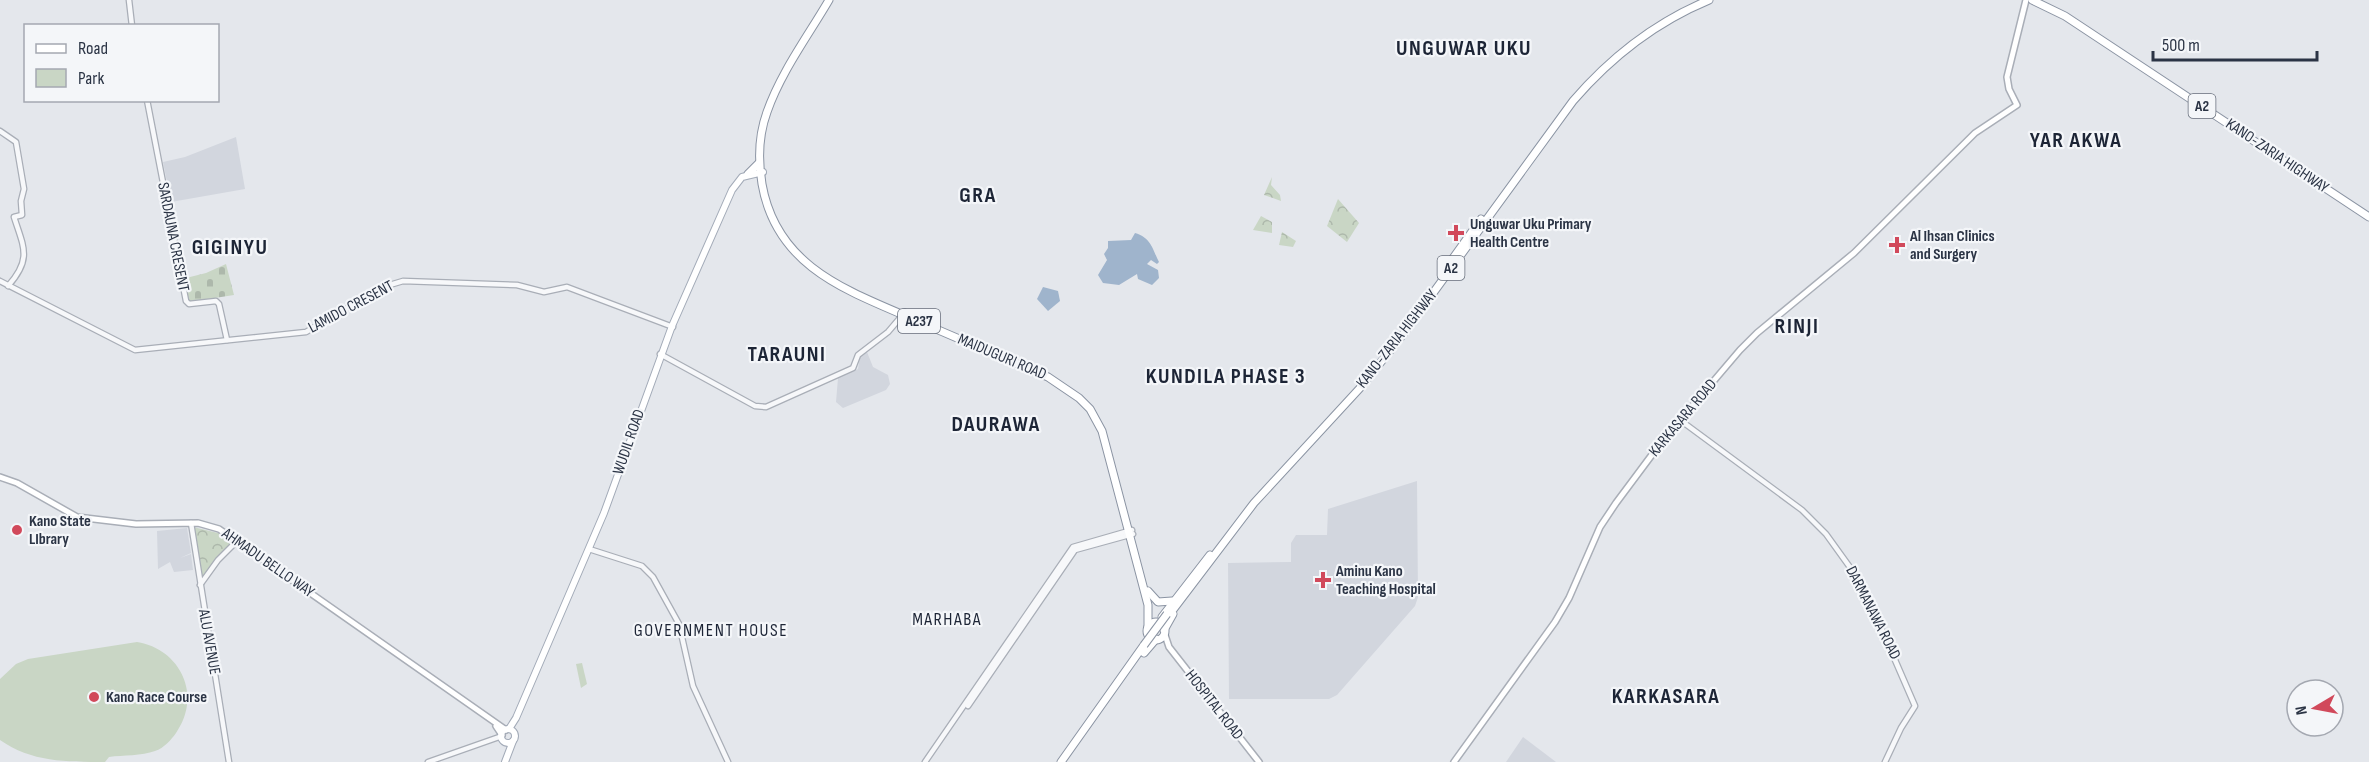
<svg xmlns="http://www.w3.org/2000/svg" width="2369" height="762" viewBox="0 0 2369 762" font-family="'Sofia Sans Condensed',sans-serif">
<style>
.built{fill:#d2d6de}
.green{fill:#c9d6c5}
.cemetery{fill:url(#cemetery-stones)}
.park{fill:url(#park-crowns)}
.water{fill:#9fb4cc}
.lines{fill:none;stroke-linecap:round;stroke-linejoin:round}
.tertiary-casing{stroke:#a9aeb7;stroke-width:7}
.secondary-casing{stroke:#a9aeb7;stroke-width:8}
.primary-casing{stroke:#a3abb8;stroke-width:8}
.trunk-casing{stroke:#8b94a3;stroke-width:9}
.tertiary{stroke:#f7f8fa;stroke-width:4.5}
.secondary{stroke:#fff;stroke-width:5}
.primary{stroke:#fff;stroke-width:6}
.trunk{stroke:#fff;stroke-width:7}
.trunk-bridge-casing{stroke:#8b94a3;stroke-width:9;stroke-linecap:butt}
.trunk-bridge{stroke:#fff;stroke-width:7}
.poi-dot{fill:#d1495b;stroke:#f4f6f9;stroke-width:2}
.labels{text-anchor:middle;dominant-baseline:central;stroke-width:4.5;stroke-linejoin:round;paint-order:stroke}
.shield{fill:#f4f6f9;stroke:#676e7b;stroke-width:1.5}
.shield-label{font-size:15px;font-weight:bold;fill:#2b3445}
.street-label{font-size:16px;fill:#2b3445;stroke:#f4f6f9}
.poi-label{font-size:16px;font-weight:bold;fill:#2b3445;stroke:#f4f6f9;text-anchor:start}
.neighbourhood-label{font-size:18px;letter-spacing:1.5px;fill:#1d2536;stroke:#f4f6f9}
.district-label{font-size:22px;font-weight:bold;letter-spacing:1.5px;fill:#1d2536;stroke:#f4f6f9}
</style>
<defs>
<pattern id="cemetery-stones" width="16" height="16" patternUnits="userSpaceOnUse" patternTransform="scale(1.5)"><rect width="16" height="16" fill="#c9d6c5"/><path d="M2 7V4a2 2 0 0 1 4 0v3zM10 15v-3a2 2 0 0 1 4 0v3z" fill="#adb8ab"/></pattern>
<pattern id="park-crowns" width="20" height="18" patternUnits="userSpaceOnUse" patternTransform="scale(1.5)"><rect width="20" height="18" fill="#c9d6c5"/><path d="M2 6a3 3 0 1 1 6 0M12 15a3 3 0 1 1 6 0" fill="none" stroke="#adb8ab"/></pattern>
</defs>
<rect width="100%" height="100%" fill="#e4e7ec"/>
<g class="built">
<polygon points="236,137 245,189 171,202 163,162 185,157"/>
<polygon points="867,352 873,367 888,375 890,384 886,390 843,408 836,402 838,378 858,369 860,356"/>
<polygon points="1417,481 1418,597 1415,606 1337,695 1329,699 1229,699 1228,563 1291,562 1291,543 1296,535 1327,535 1328,509"/>
<polygon points="187,528 191,553 180,558 191,554 193,570 174,572 170,562 158,569 157,531"/>
<polygon points="1523,737 1556,762 1506,762"/>
</g>
<g class="green">
<path d="M137,642C180,649 203,695 176,733C171,740 164,748 155,751C142,756 123,755 109,757L105,762C66,762 31,762 0,740V679L16,664L28,659Z"/>
<polygon points="582,663 587,684 581,688 576,664"/>
</g>
<polygon class="cemetery" points="226,264 234,295 189,302 182,279 206,273"/>
<g class="park">
<polygon points="1272,177 1271,185 1280,195 1281,201 1264,195"/>
<polygon points="1338,199 1359,223 1347,242 1327,226"/>
<polygon points="1261,216 1272,222 1272,233 1253,230"/>
<polygon points="1282,232 1296,241 1293,247 1279,245"/>
<polygon points="193,527 218,533 232,542 201,580"/>
</g>
<g class="water">
<path d="M1135,233C1152,238 1153,251 1159,262L1157,264L1151,260L1147,264L1158,270L1159,278L1152,285L1138,279L1137,274L1119,285L1103,283L1098,275L1107,260L1104,254L1108,248V241L1131,240Z"/>
<polygon points="1043,287 1058,291 1060,301 1048,311 1037,299"/>
</g>
<g class="lines">
<defs>
<g id="tertiary">
<polyline points="129,0 132,26"/>
<polyline points="147,100 186,301 189,304 216,301 219,304 227,340"/>
<path d="M0,131L16,142L24,189L21,201L22,215L14,217C24,248 32,259 8,286"/>
<polyline points="0,281 135,350 306,332 383,287 403,281 517,285 544,292 567,287 673,327"/>
<polyline points="660,354 755,406 766,407 853,368 858,355 888,332 905,312"/>
<polyline points="1680,420 1802,510 1826,534 1862,584 1915,706 1901,728 1885,762"/>
<polyline points="191,523 229,762"/>
<polyline points="589,549 642,566 653,577 679,624 693,686 728,762"/>
<polyline points="200,585 218,560 236,542"/>
<polyline points="968,706 1075,550 1133,534"/>
<polyline points="428,762 502,736"/>
<polyline points="925,762 1073,547 1132,530"/>
</g>
<g id="secondary">
<polyline points="0,477 17,483 77,517 136,524 198,523 219,529 506,730"/>
<polyline points="1164,632 1169,647 1259,762"/>
<polyline points="496,726 502,735"/>
<polyline points="1454,762 1555,622 1569,598 1600,527 1616,503 1660,444 1740,350 1757,333 1854,253 1975,133 2017,105 2009,89 2007,77 2026,0"/>
</g>
<g id="primary">
<polyline points="509,729 516,718 604,513 672,326 732,190 742,177 763,172"/>
<circle cx="508" cy="736" r="7"/>
<polyline points="505,762 513,741"/>
</g>
<g id="trunk">
<path d="M829,0C808,36 781,72 767,112C759,134 758,160 762,184C777,270 852,292 922,323C964,341 1006,359 1048,377L1079,398L1090,409L1102,431L1148,605V628"/>
<polyline points="2032,0 2065,16 2369,217"/>
<polyline points="748,174 759,163"/>
<polyline points="1451,261 1481,219"/>
<polyline points="1148,591 1158,602 1172,601"/>
<path d="M1169,615L1254,503L1360,388L1401,337L1573,101C1610,58 1656,22 1709,0"/>
<polyline points="1162,617 1210,555"/>
<circle cx="1156" cy="631" r="9"/>
<polyline points="1164,630 1173,614"/>
<polyline points="1144,653 1156,639"/>
<polyline points="1061,762 1144,645"/>
</g>
</defs>
<use href="#tertiary" class="tertiary-casing"/>
<use href="#secondary" class="secondary-casing"/>
<use href="#primary" class="primary-casing"/>
<use href="#trunk" class="trunk-casing"/>
<use href="#tertiary" class="tertiary"/>
<use href="#secondary" class="secondary"/>
<use href="#primary" class="primary"/>
<use href="#trunk" class="trunk"/>
<defs>
<polyline id="trunk-bridge" points="1144,645 1167,614"/>
</defs>
<use href="#trunk-bridge" class="trunk-bridge-casing"/>
<use href="#trunk-bridge" class="trunk-bridge"/>
</g>
<g class="poi-dot">
<path d="M1453 224h6v6h6v6h-6v6h-6v-6h-6v-6h6z"/>
<path d="M1894 236h6v6h6v6h-6v6h-6v-6h-6v-6h6z"/>
<circle cx="17" cy="530" r="6"/>
<path d="M1320 571h6v6h6v6h-6v6h-6v-6h-6v-6h6z"/>
<circle cx="94" cy="697" r="6"/>
</g>
<g class="labels">
<g class="shield">
<rect x="2188.5" y="94" width="27" height="24" rx="4.5"/>
<rect x="1437.5" y="256" width="27" height="24" rx="4.5"/>
<rect x="898" y="309" width="42" height="24" rx="4.5"/>
</g>
<g class="shield-label">
<text x="2202" y="106">A2</text>
<text x="1451" y="268">A2</text>
<text x="919" y="321">A237</text>
</g>
<g class="street-label">
<text transform="translate(2277 156) rotate(34)">KANO-ZARIA HIGHWAY</text>
<text transform="translate(173 237) rotate(79)">SARDAUNA CRESENT</text>
<text transform="translate(351 307) rotate(-28)">LAMIDO CRESENT</text>
<text transform="translate(1397 339) rotate(-52)">KANO-ZARIA HIGHWAY</text>
<text transform="translate(1002 357) rotate(23)">MAIDUGURI ROAD</text>
<text transform="translate(1683 418) rotate(-50)">KARKASARA ROAD</text>
<text transform="translate(629 442) rotate(-71)">WUDIL ROAD</text>
<text transform="translate(268 563) rotate(35)">AHMADU BELLO WAY</text>
<text transform="translate(1873 613) rotate(63)">DARMANAWA ROAD</text>
<text transform="translate(209 642) rotate(80)">ALU AVENUE</text>
<text transform="translate(1214 705) rotate(52)">HOSPITAL ROAD</text>
</g>
<g class="poi-label">
<text x="1470" y="224">Unguwar Uku Primary<tspan x="1470" dy="18">Health Centre</tspan></text>
<text x="1910" y="236">Al Ihsan Clinics<tspan x="1910" dy="18">and Surgery</tspan></text>
<text x="29" y="521">Kano State<tspan x="29" dy="18">LIbrary</tspan></text>
<text x="1336" y="571">Aminu Kano<tspan x="1336" dy="18">Teaching Hospital</tspan></text>
<text x="106" y="697">Kano Race Course</text>
</g>
<g class="neighbourhood-label">
<text x="947" y="619">MARHABA</text>
<text x="711" y="630">GOVERNMENT HOUSE</text>
</g>
<g class="district-label">
<text x="1464" y="48">UNGUWAR UKU</text>
<text x="2076" y="140">YAR AKWA</text>
<text x="978" y="195">GRA</text>
<text x="230" y="247">GIGINYU</text>
<text x="1797" y="326">RINJI</text>
<text x="787" y="354">TARAUNI</text>
<text x="1226" y="376">KUNDILA PHASE 3</text>
<text x="996" y="424">DAURAWA</text>
<text x="1666" y="696">KARKASARA</text>
</g>
</g>
<rect x="24" y="24" width="195" height="78" fill="#f4f6f9" stroke="#a4a8b1" stroke-width="1.5"/>
<rect x="36" y="44" width="30" height="9" fill="#ffffff" stroke="#a4a8b1" stroke-width="1.5"/>
<text x="78" y="54" font-size="18" fill="#2b3445">Road</text>
<rect x="36" y="69" width="30" height="18" fill="#c9d6c5" stroke="#a4a8b1" stroke-width="1.5"/>
<text x="78" y="84" font-size="18" fill="#2b3445">Park</text>
<g transform="translate(2315 708) rotate(260)"><circle r="28" fill="#f4f6f9" stroke="#a4a8b1" stroke-width="1.5"/>
<path d="M0-4.5L10 22L0 15L-10 22Z" fill="#d1495b"/>
<text y="-9" font-size="16" font-weight="bold" text-anchor="middle" fill="#2b3445">N</text>
</g>
<path d="M2153 51v9h164v-9" fill="none" stroke="#2b3445" stroke-width="3"/>
<text x="2162" y="51" font-size="18" fill="#2b3445" stroke="#f4f6f9" stroke-width="4.5" paint-order="stroke">500 m</text>
</svg>
